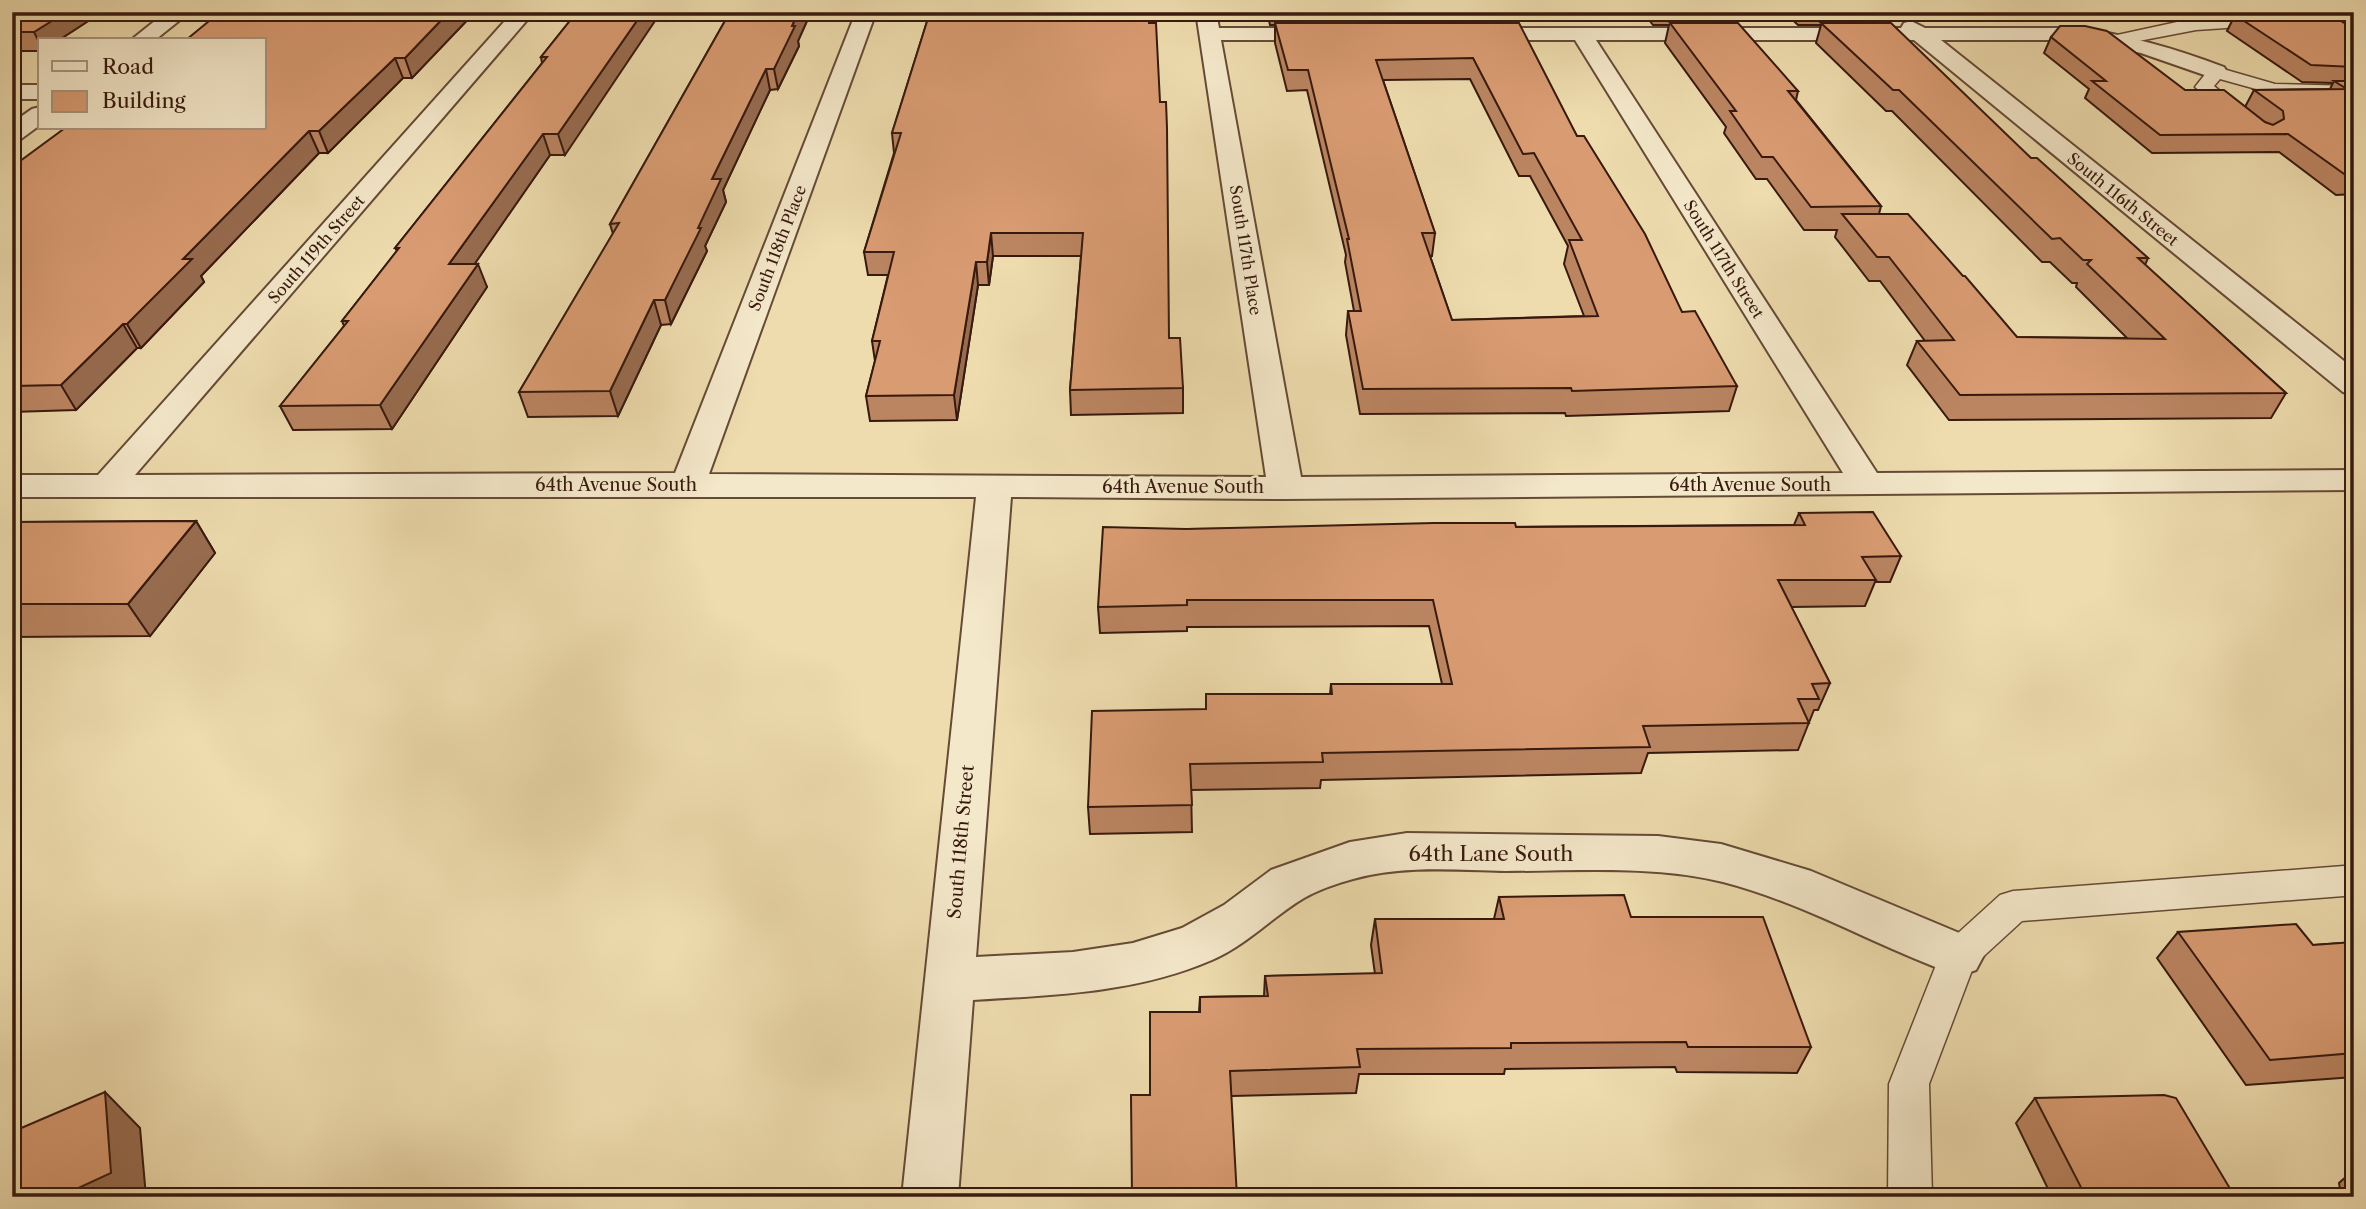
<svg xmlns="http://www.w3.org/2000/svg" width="2366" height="1209" viewBox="0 0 2366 1209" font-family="'Libre Caslon Text',serif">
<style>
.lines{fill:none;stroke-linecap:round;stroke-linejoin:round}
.service-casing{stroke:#654a36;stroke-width:3}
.minor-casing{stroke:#654a36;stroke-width:4}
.service{fill:#f4e8ca;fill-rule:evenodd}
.minor{fill:#f4e8ca;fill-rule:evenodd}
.wall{fill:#bb8562;stroke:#37190e;stroke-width:2;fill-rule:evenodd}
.shaded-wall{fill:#986c50;stroke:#37190e;stroke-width:2}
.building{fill:#d99b72;stroke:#37190e;stroke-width:2;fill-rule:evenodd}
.labels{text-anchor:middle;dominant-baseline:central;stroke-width:5;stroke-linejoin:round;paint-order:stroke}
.far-street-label{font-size:16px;fill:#37190e;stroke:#f4e8ca}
.street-label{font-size:18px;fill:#37190e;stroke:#f4e8ca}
.near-street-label{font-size:21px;fill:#37190e;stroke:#f4e8ca}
</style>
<rect width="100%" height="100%" fill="#eedcae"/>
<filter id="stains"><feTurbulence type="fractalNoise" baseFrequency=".00286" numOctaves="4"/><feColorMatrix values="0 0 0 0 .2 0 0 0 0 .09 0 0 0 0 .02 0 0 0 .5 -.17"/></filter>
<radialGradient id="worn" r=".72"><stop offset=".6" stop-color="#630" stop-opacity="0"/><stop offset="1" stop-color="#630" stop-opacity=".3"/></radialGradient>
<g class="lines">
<defs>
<g id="service">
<polygon points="2252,15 2271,15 2279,20 2271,25 2196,30 2123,44 2115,39 2117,35 2177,22"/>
<polygon points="2216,67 2275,84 2354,86 2354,96 2274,94 2220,79 2214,86 2246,113 2237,118 2231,117 2195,87 2210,68"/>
<polygon points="2344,866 2354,870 2354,892 2344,896 2022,921 1974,965 1929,1084 1932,1197 1888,1197 1889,1084 1940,955 1946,944 2000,895 2013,891"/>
</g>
<g id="minor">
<polygon points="166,12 190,12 155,40 131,40"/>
<path d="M513,12H534L135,475L675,473L856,12H876L709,474L1266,477L1196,12H1216L1219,28H1328L1336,29L1339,34L1336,39L1328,40H1221L1301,477L1843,473L1575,40H1472L1464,39L1461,34L1464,29L1472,28H1901L1904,23L1911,21L1925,28H2078C2129,35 2176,49 2224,67L2227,72L2224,77L2216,79L2141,53L2078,40H1941L2354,369V395L2343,392L1914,40H1596L1877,473L2354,470V490L1285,499L1011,497L976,957L1073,952L1133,943L1182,928L1224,905L1271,870L1350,842L1407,833L1658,836L1721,844L1811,871L1976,940L1984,955L1976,970L1959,976C1879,948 1805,903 1723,882C1654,865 1577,871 1506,871C1456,870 1403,865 1353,879C1338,883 1318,890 1304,898C1272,917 1247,945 1212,960C1136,993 1054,995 973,1000L958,1197H902L976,497H12V475H98Z"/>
<rect x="12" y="85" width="28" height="14"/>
<polygon points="40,107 40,125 21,139 12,141 12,123 32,109"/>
</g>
</defs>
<use href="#service" class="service-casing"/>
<use href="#minor" class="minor-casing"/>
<use href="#service" class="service"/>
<use href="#minor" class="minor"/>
</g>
<g class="wall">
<polygon points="12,12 102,12 59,40 40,40 40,51 12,51"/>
<polygon points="475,12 412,78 403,78 328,153 319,153 201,276 204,282 141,348 137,348 76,410 12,412 12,167 264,128"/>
<polygon points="577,12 565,155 550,155 474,264 487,287 392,429 293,430 280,406 344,326 342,321 397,251 395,248 542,63 541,57"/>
<polygon points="730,12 811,12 798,41 799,46 778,89 770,90 723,190 726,202 705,246 707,251 671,324 661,325 618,416 528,417 519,392 613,234 610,224"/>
<polygon points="930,12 1169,338 1183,388 1183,413 1071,415 1070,390 1081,256 993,256 989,285 978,285 957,420 870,421 866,396 875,361 872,341 888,275 868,275 864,252 894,153 892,133"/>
<path d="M1267,12H1509L1507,23L1577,136L1682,312L1737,386L1729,411L1566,416L1565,413L1360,414L1346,335L1348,311H1354L1345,262L1346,255L1307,90L1287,91L1275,43V25H1270ZM1470,79L1519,176H1530L1568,246L1564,264L1584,316L1452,320L1430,256H1432L1435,233L1383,80Z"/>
<polygon points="1643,12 1735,12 1723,23 1798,91 1796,100 1881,206 1879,214 2017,337 2127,338 2076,287 2077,283 2072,283 2050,262 2042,262 1892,111 1886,111 1816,43 1821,25 1798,25 1784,12 1871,12 1868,23 2031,158 2148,258 2145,265 2286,393 2271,418 1949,420 1907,365 1917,341 1925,341 1880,281 1869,281 1835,237 1837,230 1804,230 1767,179 1756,179 1724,133 1726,127 1665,43 1669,25 1653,25"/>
<polygon points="2200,12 2326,12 2354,29 2354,194 2336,195 2279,152 2152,153 2085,98 2089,89 2044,53 2051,37 2185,90 2245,107 2254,90 2330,89 2333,83 2302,82 2227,31 2235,15 2207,17"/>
<polygon points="1799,513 1901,556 1890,582 1875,582 1865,606 1791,607 1830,683 1818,710 1814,710 1798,750 1648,753 1641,773 1321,780 1320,788 1191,790 1192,832 1090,834 1088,807 1206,709 1206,694 1330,694 1331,684 1442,684 1429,626 1187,627 1187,631 1100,633 1098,607 1186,529 1794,525"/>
<polygon points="196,521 215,553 150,636 12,637 12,522"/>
<polygon points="1499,897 1631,917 1811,1047 1797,1073 1677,1072 1675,1067 1505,1069 1504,1074 1359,1074 1356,1093 1232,1096 1150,1095 1199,1012 1200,997 1264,996 1265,976 1375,974 1371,945 1375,919 1494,919"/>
<polygon points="2178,932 2313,945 2354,942 2354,1077 2246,1085 2157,958"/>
<polygon points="2035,1098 2235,1197 2052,1197 2016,1123"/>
<polygon points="2354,1170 2354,1197 2341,1197 2339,1183"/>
</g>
<g class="shaded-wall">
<polygon points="66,12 102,12 59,40 40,40 40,44 34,32"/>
<polygon points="449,12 475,12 412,78 405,58"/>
<polygon points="643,12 661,12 565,155 558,134"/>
<polygon points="798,12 811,12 798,41 799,46 778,89 774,69"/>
<polygon points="1724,12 1735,12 1721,25"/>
<polygon points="395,58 403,78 328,153 319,131"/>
<polygon points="766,69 770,90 723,190 726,202 705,246 707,251 671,324 665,300 698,228 712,179"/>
<polygon points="309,131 319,153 201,276 204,282 141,348 127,324 183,259"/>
<polygon points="543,134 550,155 458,288 449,264"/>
<polygon points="991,233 993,256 989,285 987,262"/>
<polygon points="976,262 978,285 957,420 954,395"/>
<polygon points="478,264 487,287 392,429 380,405"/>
<polygon points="654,300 661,325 618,416 610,391"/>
<polygon points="123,324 137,348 76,410 61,385"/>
<polygon points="196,521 215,553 150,636 128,604"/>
<polygon points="105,1092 140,1128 146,1197 59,1197"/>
</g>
<g class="building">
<polygon points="12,12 66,12 34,32 12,32"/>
<polygon points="220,12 449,12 405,58 395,58 319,131 309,131 183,259 192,259 127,324 123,324 61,385 12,386 12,167 65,128 264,128 264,40 186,40"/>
<polygon points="577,12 643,12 558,134 543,134 449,264 478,264 380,405 280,406 348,321 342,321 399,248 395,248 547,57 541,57"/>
<polygon points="730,12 798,12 792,26 795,26 774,69 766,69 712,179 721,179 698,228 701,228 665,300 654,300 610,391 519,392 619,223 610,224"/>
<polygon points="930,12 1149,12 1149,23 1156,23 1160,102 1166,102 1167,128 1169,338 1180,338 1183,388 1070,390 1083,233 991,233 987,262 976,262 954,395 866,396 880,341 872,341 894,252 864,252 901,133 892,133"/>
<rect x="1801" y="12" width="70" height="1"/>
<polygon points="2269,12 2326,12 2354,29 2354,67 2311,65 2235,15"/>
<path d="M1275,23H1519L1577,136H1584L1645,234L1682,312L1695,311L1737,386L1572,391L1571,388L1363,389L1348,311H1361L1347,239H1349L1308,70H1288ZM1473,58L1523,154L1534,153L1582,240H1569L1598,316L1452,320L1422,233H1435L1376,60Z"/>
<polygon points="1670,23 1738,23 1798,91 1788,91 1881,206 1811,207 1773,157 1762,157 1730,111 1736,111"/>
<polygon points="1821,23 1891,23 2031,158 2037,158 2148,258 2138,258 2286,393 1960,395 1917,341 1954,340 1889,257 1877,257 1842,214 1908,214 1963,276 1965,276 2017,337 2165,339 2087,264 2091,260 2083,260 2060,238 2052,239 1899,90 1893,90"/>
<polygon points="2060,26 2085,26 2107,31 2185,90 2224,90 2265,122 2273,125 2284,119 2283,111 2254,90 2347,89 2334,81 2354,81 2354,176 2347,176 2288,134 2160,135 2092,81 2106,81 2051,37"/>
<polygon points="1873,512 1901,556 1862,557 1876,580 1778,580 1830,683 1812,684 1819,699 1798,699 1809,723 1643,726 1650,747 1322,753 1323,762 1190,764 1192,805 1088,807 1092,711 1206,709 1206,694 1332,694 1331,684 1452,684 1433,600 1187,600 1187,605 1098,607 1103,527 1186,529 1434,523 1515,523 1516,527 1805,525 1799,513"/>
<polygon points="196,521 128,604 12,604 12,522"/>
<polygon points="1624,895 1631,917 1763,917 1811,1047 1688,1047 1686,1042 1511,1043 1511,1048 1357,1049 1360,1067 1230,1071 1237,1197 1132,1197 1131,1095 1150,1095 1150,1012 1200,1012 1200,997 1268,996 1265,976 1382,973 1375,919 1504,919 1499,897"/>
<polygon points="2296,924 2313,945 2354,942 2354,1053 2270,1060 2178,932"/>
<polygon points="105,1092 111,1173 59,1197 12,1197 12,1132"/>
<polygon points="2164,1095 2176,1098 2235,1197 2086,1197 2035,1098"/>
</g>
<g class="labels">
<g class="far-street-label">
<text transform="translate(2123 199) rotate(39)">South 116th Street</text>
<text transform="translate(777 248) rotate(-69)">South 118th Place</text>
<text transform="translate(316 249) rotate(-49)">South 119th Street</text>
<text transform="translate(1246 250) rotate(81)">South 117th Place</text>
<text transform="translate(1724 259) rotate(58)">South 117th Street</text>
</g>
<g class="street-label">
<text x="616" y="485">64th Avenue South</text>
<text x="1750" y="485">64th Avenue South</text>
<text x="1183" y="487">64th Avenue South</text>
<text transform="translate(961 842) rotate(-85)">South 118th Street</text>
</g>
<g class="near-street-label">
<text x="1491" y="853">64th Lane South</text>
</g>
</g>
<rect width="2366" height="1209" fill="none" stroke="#eedcae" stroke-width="42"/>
<rect x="14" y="14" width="2338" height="1181" fill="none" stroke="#37190e" stroke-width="3.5"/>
<rect x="21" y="21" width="2324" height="1167" fill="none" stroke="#37190e" stroke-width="2"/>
<rect x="38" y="38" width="228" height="91" fill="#f4e8ca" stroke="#a8957f" stroke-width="2"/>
<rect x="52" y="61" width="35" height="10" fill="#f4e8ca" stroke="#a8957f" stroke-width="2"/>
<text x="102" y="74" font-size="21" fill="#37190e">Road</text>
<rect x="52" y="91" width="35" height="21" fill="#d99b72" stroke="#a8957f" stroke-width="2"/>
<text x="102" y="108" font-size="21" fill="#37190e">Building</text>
<rect width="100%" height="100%" filter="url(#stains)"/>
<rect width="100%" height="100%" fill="url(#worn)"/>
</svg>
